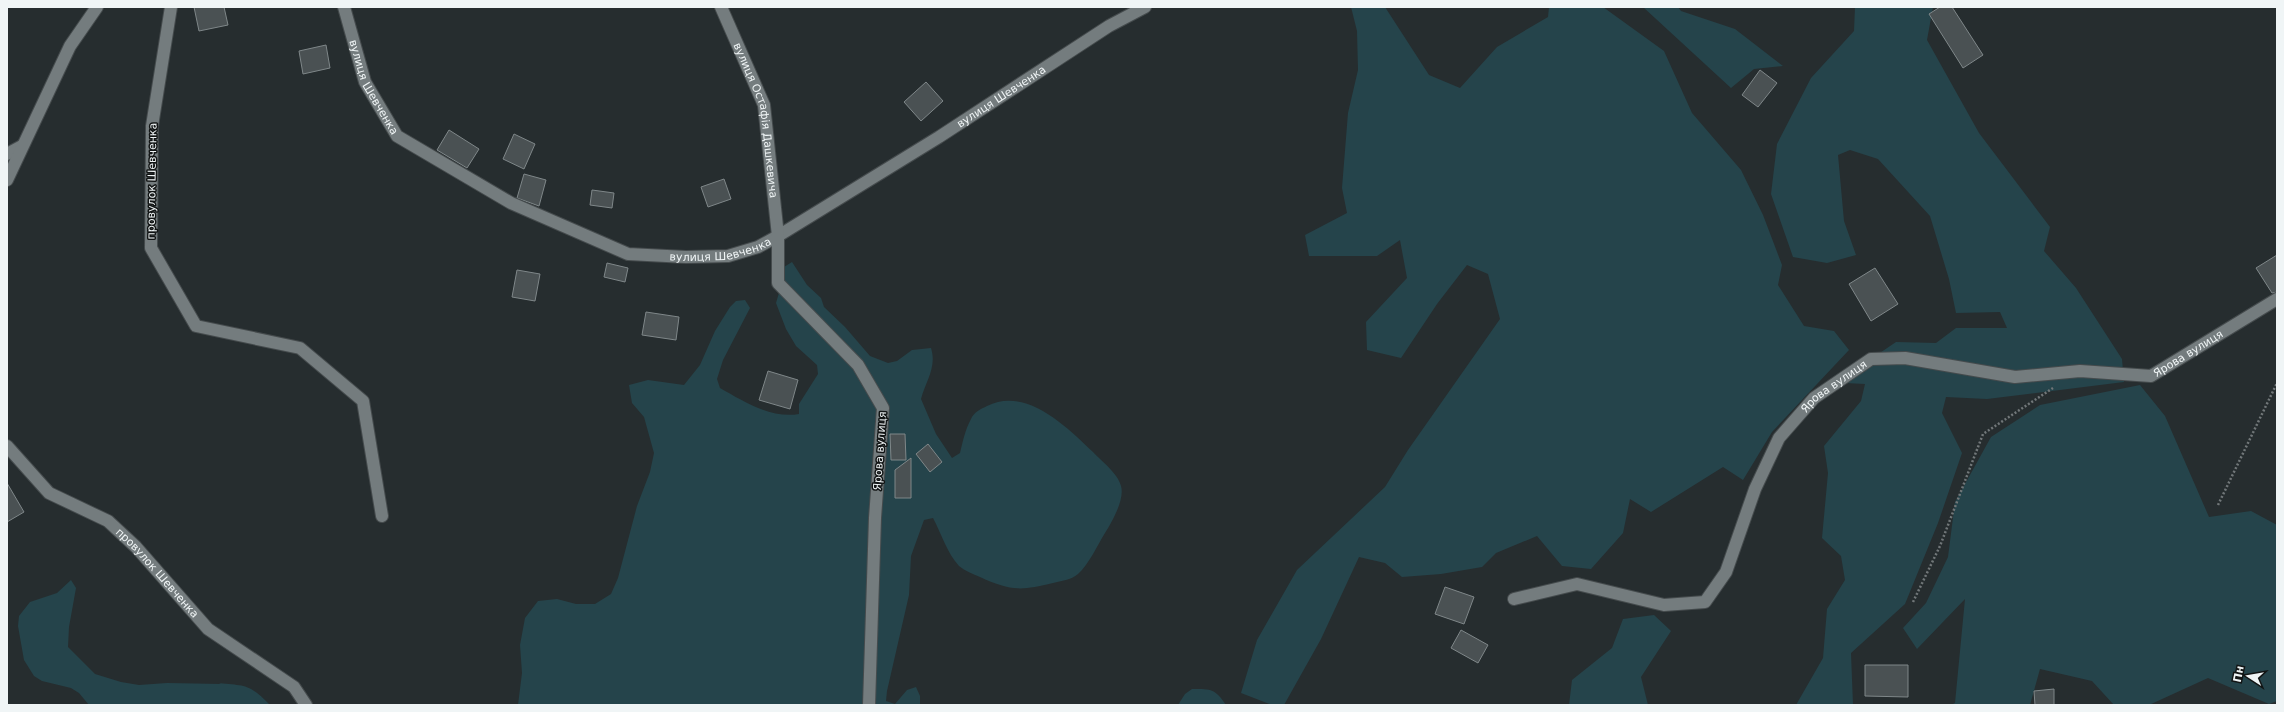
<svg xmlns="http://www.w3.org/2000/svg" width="2284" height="712" viewBox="0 0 2284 712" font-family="'DejaVu Sans',sans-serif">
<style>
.green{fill:#25444b}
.building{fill:#4a5153;stroke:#7f8789}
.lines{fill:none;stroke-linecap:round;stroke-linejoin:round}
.minor-casing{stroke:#454b4d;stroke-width:14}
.path{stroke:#717779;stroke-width:2.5;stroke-dasharray:2 2;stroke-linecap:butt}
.minor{stroke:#747c7e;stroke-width:12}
.labels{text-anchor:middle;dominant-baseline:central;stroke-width:3;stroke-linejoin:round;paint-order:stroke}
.street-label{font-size:11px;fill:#f0f5f6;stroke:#121515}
</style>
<rect width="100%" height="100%" fill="#262d2f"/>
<g class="green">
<polygon points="1351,7 1385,7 1429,75 1460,88 1497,47 1548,17 1549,7 1603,7 1664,51 1692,113 1741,170 1763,215 1782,265 1778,285 1804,326 1834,331 1849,350 1772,432 1743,480 1723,467 1651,512 1630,499 1623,533 1591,569 1562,566 1537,536 1496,553 1482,567 1441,574 1402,577 1385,563 1359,557 1321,639 1284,705 1272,705 1241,693 1257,640 1297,570 1385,487 1408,450 1500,319 1488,274 1467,265 1437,304 1401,358 1367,350 1366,322 1407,278 1400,240 1377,256 1309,256 1305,235 1347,213 1342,188 1348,113 1358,70 1357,31"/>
<polygon points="1643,7 1678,7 1681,11 1735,29 1783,66 1754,69 1731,88"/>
<polygon points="1855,7 1933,7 1927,40 1979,133 2050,227 2044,251 2076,288 2122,359 2124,382 1987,399 1946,397 1942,413 1962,453 1938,523 1905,604 1851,653 1853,705 1796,705 1823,658 1827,609 1845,580 1841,556 1822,538 1828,473 1824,446 1861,401 1865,384 1845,383 1865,363 1896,342 1936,343 1956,328 2007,328 2000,312 1956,313 1949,279 1930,216 1878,159 1850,150 1838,155 1844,221 1856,255 1827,263 1793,257 1771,194 1777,144 1811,78 1854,31"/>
<path d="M792,262L807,285L821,298L824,307L845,327L870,356L888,363L897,361L912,350L931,348C937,367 926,381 921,399L936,434L952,458L960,453C963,441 965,430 971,419C974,412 981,409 987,406C1026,386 1067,427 1093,452C1101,461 1118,473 1121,486C1125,499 1112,522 1105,533C1097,546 1089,564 1078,574C1071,580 1061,581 1053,583C1020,591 1011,591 980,577C973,574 965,571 959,566C947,553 941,533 933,518L924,520L911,556L909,595L887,691L886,701L895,704L907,690L916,687L920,696V705H518L522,673L520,645L525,618L538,601L557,599L576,604H595L611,594L618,578L637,506L650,472L654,453L644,417L632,403L629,385L648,380L684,385L700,365L715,331L730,307L736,301L745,300L750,308L723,360L717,379L720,388C743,401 771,419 799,414V404L818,374L817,365L796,346L786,329L776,303L781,286L784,267Z"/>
<polygon points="2140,385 2165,416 2209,517 2251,511 2277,525 2277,701 2269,704 2208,678 2149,705 2114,705 2092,681 2040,669 2030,705 1951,705 1955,703 1965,599 1917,649 1903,628 1926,603 1948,557 1955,502 1991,437 2040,405"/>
<path d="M71,580L76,588L69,627L68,647L95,674L121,682L139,685L167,683L221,684L219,683C247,686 249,684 270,705H89L79,693L71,688L42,681L34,676L24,660L18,626L19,616L30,602L57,593Z"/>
<polygon points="1654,615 1671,631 1641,677 1648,705 1569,705 1572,680 1612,648 1623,619"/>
<path d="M1192,689C1212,689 1215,689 1226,705H1178L1185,694Z"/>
</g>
<g class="building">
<polygon points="194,7 224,7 228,25 199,31"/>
<polygon points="1940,7 1952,7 1983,55 1963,68 1929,14"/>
<polygon points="326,45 330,68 303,74 299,51"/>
<polygon points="1760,70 1777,83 1758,107 1742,95"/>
<polygon points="926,82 943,101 921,121 904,102"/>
<polygon points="449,130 479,149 467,168 437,150"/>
<polygon points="514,134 535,144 524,169 503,159"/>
<polygon points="524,174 546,180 539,206 517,198"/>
<polygon points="724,179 731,199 708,207 701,187"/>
<polygon points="592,190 614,193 612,208 590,205"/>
<polygon points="2277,255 2277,292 2272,293 2256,268"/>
<polygon points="607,263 628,268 625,282 604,277"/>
<polygon points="1875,268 1898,304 1871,321 1849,284"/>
<polygon points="517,270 540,274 535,301 512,297"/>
<polygon points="646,312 679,317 676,340 642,335"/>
<polygon points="768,371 798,380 790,409 759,400"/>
<polygon points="890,434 905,434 906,460 891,460"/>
<polygon points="928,444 942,462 930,472 916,454"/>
<polygon points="911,458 911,498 895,498 895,470"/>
<polygon points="7,483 24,512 7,522"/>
<polygon points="1445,587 1474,597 1464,624 1435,614"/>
<polygon points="1461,630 1488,645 1478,663 1451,648"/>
<polygon points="1865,665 1908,665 1908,697 1865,696"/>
<polygon points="2054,689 2054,705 2035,705 2034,691"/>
</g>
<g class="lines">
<defs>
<g id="minor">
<polyline points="171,7 152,126 151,248 196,326 300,348 363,401 382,516"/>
<path id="s1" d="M344,7L365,82L397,136L511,203L628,254L686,257L728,256L758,247L778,236L939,137L1109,26L1145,7"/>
<path id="s2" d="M721,7L764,105L778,236V283L858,365L883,408L875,518L869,705"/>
<polyline points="7,154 22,146"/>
<polyline points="7,180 70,46 97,7"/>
<path id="s3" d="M7,446L49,493L108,521L136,547L208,629L294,687L306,705"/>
<path id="s4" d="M1514,599L1577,584L1664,605L1705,602L1726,572L1755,489L1779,438L1814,398L1871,359L1905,358L2015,377L2080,371L2151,376L2277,299"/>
</g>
</defs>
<use href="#minor" class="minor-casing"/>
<g class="path">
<polyline points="2218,505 2277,383"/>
<polyline points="1913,602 1940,546 1983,434 2053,388"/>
</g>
<use href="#minor" class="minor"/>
</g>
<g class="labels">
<g class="street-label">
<text stroke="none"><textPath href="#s1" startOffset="86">вулиця Шевченка</textPath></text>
<text stroke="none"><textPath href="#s1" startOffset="818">вулиця Шевченка</textPath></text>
<text stroke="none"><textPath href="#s2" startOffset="120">вулиця Остафія Дашкевича</textPath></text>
<text transform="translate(152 181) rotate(-89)">провулок Шевченка</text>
<text stroke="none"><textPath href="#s1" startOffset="494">вулиця Шевченка</textPath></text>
<text stroke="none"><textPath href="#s4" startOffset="824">Ярова вулиця</textPath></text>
<text stroke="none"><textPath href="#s4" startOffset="452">Ярова вулиця</textPath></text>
<text transform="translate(880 451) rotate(-86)">Ярова вулиця</text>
<text stroke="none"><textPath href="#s3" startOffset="200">провулок Шевченка</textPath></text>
</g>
</g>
<rect width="2284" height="712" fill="none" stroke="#f0f5f6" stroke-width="16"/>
<g transform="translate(2248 676) rotate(282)" stroke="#121515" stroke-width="3" paint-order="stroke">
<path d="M0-3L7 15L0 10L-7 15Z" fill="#f0f5f6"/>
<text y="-6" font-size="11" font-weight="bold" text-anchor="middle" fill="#f0f5f6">Пн</text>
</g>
</svg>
